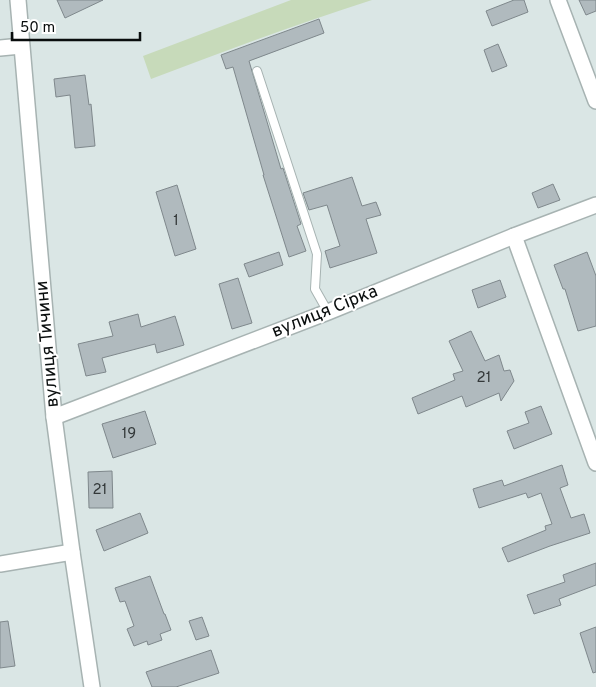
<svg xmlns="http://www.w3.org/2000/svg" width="596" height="687" viewBox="0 0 596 687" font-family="Overpass,sans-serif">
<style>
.green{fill:#c7daba}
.building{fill:#b0babe;stroke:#7f888c}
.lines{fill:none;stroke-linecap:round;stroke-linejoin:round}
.lane-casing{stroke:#a7b3b2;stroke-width:10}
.street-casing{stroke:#a7b3b2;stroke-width:18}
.lane{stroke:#fff;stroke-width:8}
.street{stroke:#fff;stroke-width:15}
.labels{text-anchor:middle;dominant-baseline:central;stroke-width:4;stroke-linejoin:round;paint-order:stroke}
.number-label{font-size:15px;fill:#333839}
.street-label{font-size:18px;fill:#090d0d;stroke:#fff}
</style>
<rect width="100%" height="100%" fill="#dae6e5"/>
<path class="green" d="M291,0H372C297,24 224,51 151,79L143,56Z"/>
<g class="building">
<polygon points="57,0 103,0 65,18"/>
<polygon points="514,0 524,0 528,12 492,26 486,11"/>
<polygon points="579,0 596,0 596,11 586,15"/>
<polygon points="319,19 324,33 249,61 281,169 283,168 301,224 297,226 306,251 289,257 263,175 264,175 233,67 226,69 221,55"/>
<polygon points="498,44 507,66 492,72 484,50"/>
<polygon points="85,75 89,105 91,104 95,146 75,148 70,95 56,97 54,79"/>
<polygon points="352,177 362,206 376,202 381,215 366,219 377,253 330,268 325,251 340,246 327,205 309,210 303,193"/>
<polygon points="553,184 560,200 538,208 532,193"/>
<polygon points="177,185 196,249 175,256 156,192"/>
<polygon points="279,252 283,265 249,277 244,264"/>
<polygon points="587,252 596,276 596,326 578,331 565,289 563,289 554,265"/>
<polygon points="238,278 252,323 232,329 219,284"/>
<polygon points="500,280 506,297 478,308 472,290"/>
<polygon points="138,314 141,327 175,316 184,345 157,353 155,344 102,358 106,372 86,376 78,344 113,336 109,322"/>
<polygon points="471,331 485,361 499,355 504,371 510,370 514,381 501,401 499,393 466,407 462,396 418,414 412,398 455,380 453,374 463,371 449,341"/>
<polygon points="541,406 552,434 514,449 507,431 529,423 525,412"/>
<polygon points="145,411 156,444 113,458 102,424"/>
<polygon points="562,465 568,485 560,488 571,518 584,514 590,533 550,546 508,562 502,548 546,530 545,526 552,524 541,493 528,498 526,493 479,508 473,489 502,480 504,486"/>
<polygon points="112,471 113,508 89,508 88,472"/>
<polygon points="140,513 148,533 104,551 96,530"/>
<polygon points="596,563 596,585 559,599 561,605 534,614 527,595 565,582 563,575"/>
<polygon points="150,576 164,614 165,614 171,630 160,634 162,640 148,645 147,641 134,646 127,629 134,626 125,601 120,602 115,588"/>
<polygon points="202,617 209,636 196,640 189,621"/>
<polygon points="8,621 15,666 0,668 0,622"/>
<polygon points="596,627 596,672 593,673 580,633"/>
<polygon points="211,650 219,673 176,687 152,687 146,672"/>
</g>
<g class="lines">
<defs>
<polyline id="lane" points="257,71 317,254 315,289 328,312"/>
<g id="street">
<polyline points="18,0 54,417 72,552 92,687"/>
<polyline points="558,0 596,101"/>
<polyline points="0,48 21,46"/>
<polyline points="514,236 596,463"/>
<polyline points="54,417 328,312 514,236 596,205"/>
<polyline points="0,564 72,552"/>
</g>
</defs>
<use href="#lane" class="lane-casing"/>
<use href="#street" class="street-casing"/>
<use href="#lane" class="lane"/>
<use href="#street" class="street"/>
</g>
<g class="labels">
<g class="number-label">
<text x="176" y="221">1</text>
<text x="484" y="378">21</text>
<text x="129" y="434">19</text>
<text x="100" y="490">21</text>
</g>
<g class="street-label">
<text transform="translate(325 312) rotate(-22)">вулиця Сірка</text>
<text transform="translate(48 344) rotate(-95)">вулиця Тичини</text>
</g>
</g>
<path d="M12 32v8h128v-8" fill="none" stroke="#090d0d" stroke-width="2.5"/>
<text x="20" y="32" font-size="15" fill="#090d0d" stroke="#ffffff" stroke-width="4" paint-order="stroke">50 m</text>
</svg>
